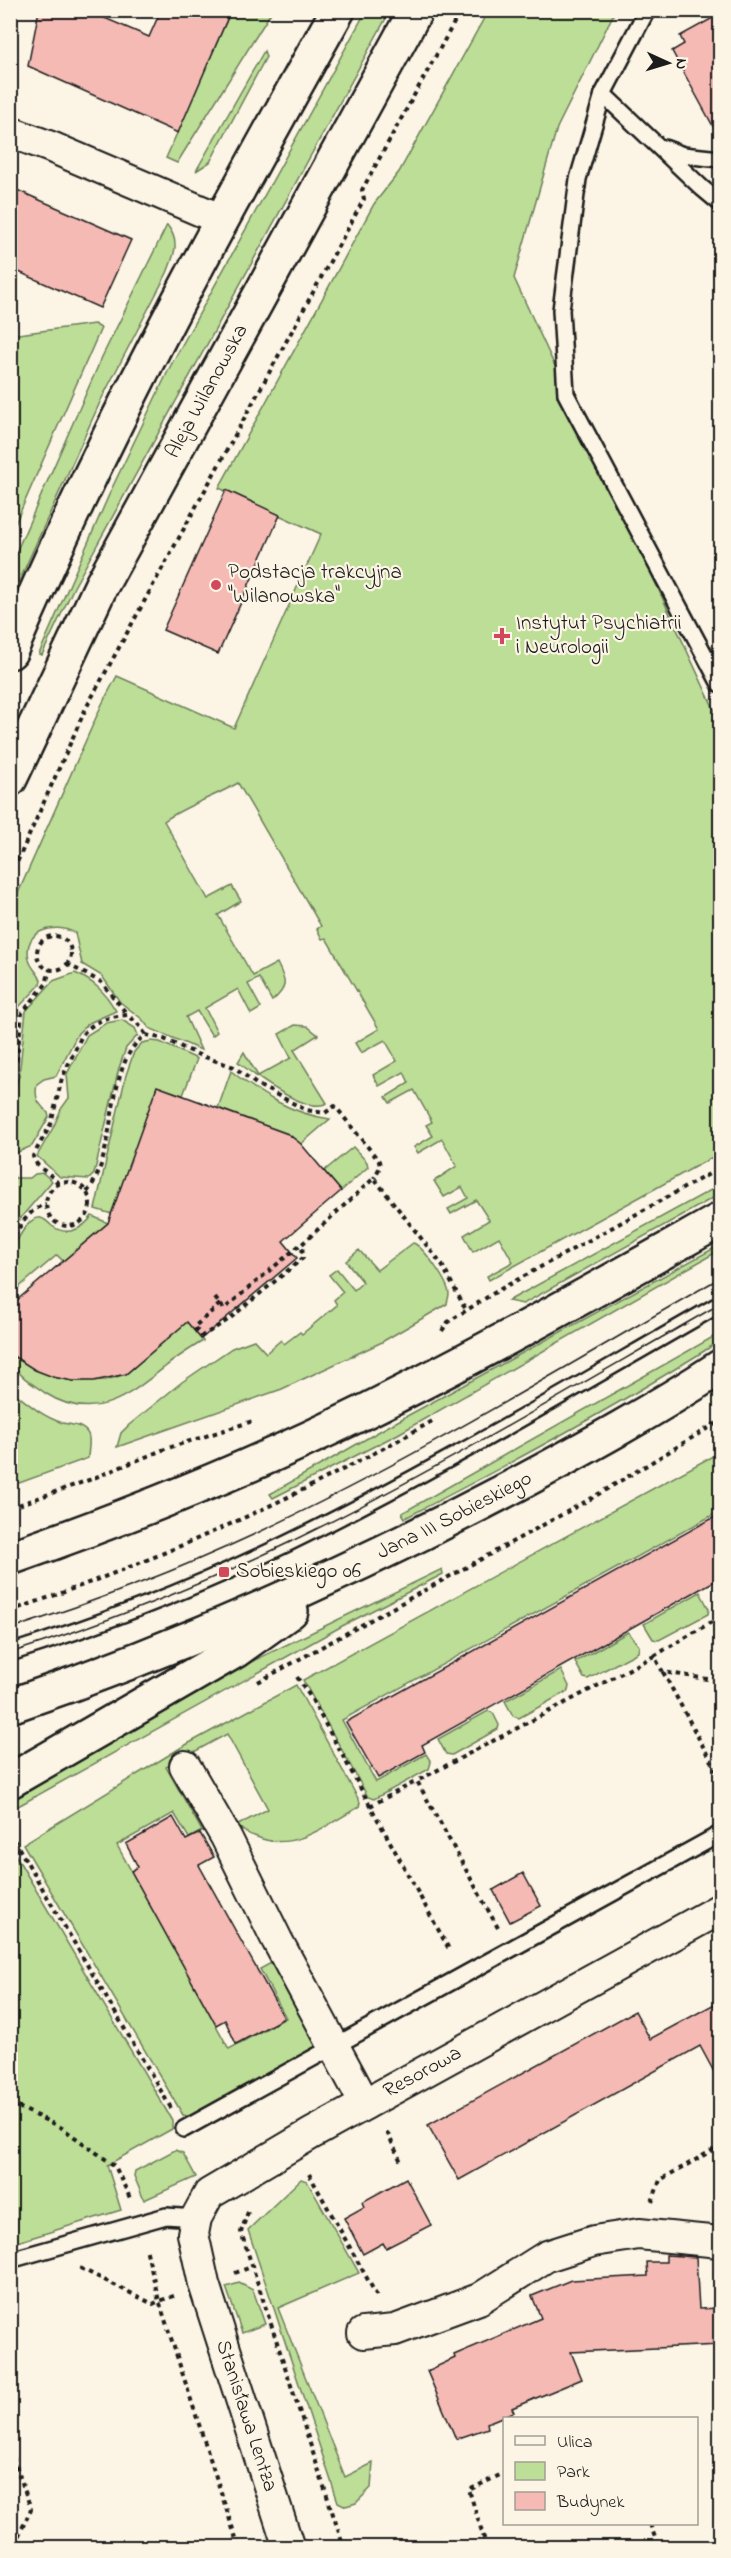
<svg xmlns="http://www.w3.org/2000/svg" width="731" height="2558" viewBox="0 0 731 2558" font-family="'Indie Flower',sans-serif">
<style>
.green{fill:#bdde97;stroke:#6c7d5a;stroke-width:1.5}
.building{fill:#f6bab5;stroke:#1c1c1c;stroke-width:1.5}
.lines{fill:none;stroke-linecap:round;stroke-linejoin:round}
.lane-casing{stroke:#1c1c1c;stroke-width:20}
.street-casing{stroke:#1c1c1c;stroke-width:34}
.secondary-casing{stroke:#1c1c1c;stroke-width:38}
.path{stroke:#1c1c1c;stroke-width:4;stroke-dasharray:4.5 4.5;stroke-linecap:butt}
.lane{stroke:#fcf5e5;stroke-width:15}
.street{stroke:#fcf5e5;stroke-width:30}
.secondary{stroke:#fcf5e5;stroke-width:33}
.tram{stroke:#1c1c1c;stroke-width:1.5}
.poi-dot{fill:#d1495b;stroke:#fcf5e5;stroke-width:2}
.labels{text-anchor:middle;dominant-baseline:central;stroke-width:4.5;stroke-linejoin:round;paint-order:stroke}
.street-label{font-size:21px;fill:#1c1c1c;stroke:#fcf5e5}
.poi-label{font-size:21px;fill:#1c1c1c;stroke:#fcf5e5;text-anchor:start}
</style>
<rect width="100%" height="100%" fill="#fcf5e5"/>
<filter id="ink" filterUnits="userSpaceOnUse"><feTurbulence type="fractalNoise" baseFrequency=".0167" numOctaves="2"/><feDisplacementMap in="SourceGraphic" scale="12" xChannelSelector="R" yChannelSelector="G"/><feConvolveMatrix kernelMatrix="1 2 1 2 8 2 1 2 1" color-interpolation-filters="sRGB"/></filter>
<g filter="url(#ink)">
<g class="green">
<polygon points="231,11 272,11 177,163 166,158"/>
<polygon points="366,11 390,11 74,587 42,655 39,654 112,488 171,365"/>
<path d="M488,11H615L557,128L514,278L720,722V1153L489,1280L487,1276L513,1262L499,1237L473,1252L464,1235L489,1220L476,1200L451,1214L448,1209L468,1198L462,1187L444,1197L434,1181L457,1166L442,1139L418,1153L414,1147L433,1136L426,1125L432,1122L414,1090L390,1103L386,1097L409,1083L404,1072L379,1086L373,1075L397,1061L385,1040L361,1053L355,1043L379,1029L326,938L322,939L317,929L321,926L238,783C214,797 187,805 164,821L208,899L232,886L241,901L218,915L253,976L277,963C286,981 289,987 272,1001L259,978L248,984L261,1008L251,1014L238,989L205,1008L217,1032L212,1036L197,1011L186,1017L201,1050L149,1028L142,1019L120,1002L102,976L82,964L75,933C55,922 22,930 29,959C30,967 38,972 41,980L40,985L18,1008L11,1070V909L102,704L117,676L234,728L321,534L219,488L374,204L399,172Z"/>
<polygon points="264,51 266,57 210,162 196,171"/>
<path d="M167,225C181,242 174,255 167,273L101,400L11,599V564L102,357Z"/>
<polygon points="94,324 101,328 11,533 11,335"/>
<path d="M75,973C95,982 105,992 116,1011L89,1023L78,1033L56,1076L44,1079L37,1084C34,1098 38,1103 48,1113L49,1117L32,1146L18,1152L11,1159V1101L19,1076L26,1011L53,981Z"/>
<polygon points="122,1020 135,1028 138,1035 126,1048 119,1068 94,1174 89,1179 60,1177 37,1156 54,1126 61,1109 69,1098 67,1074 87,1035 106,1023"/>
<path d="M295,1025L307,1026L318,1035L294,1050L327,1103C307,1115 255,1076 238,1062L244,1052L258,1076L291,1058L279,1034Z"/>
<polygon points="151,1041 160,1042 197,1059 183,1095 158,1087 112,1214 95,1209 126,1075 134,1052 142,1043"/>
<path d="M231,1071C260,1094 292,1114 330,1119L301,1144L288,1134L218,1108Z"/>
<polygon points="353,1147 367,1162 368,1167 341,1191 324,1171"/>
<polygon points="11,1170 15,1178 30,1178 35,1174 43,1173 52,1181 18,1221 11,1234"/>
<polygon points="720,1185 720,1194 523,1304 508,1301"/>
<path d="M92,1216L108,1223L63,1261L57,1255L11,1294C11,1282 8,1267 11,1256C13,1246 29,1214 41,1218C45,1219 49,1223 52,1226C67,1237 83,1229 92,1216Z"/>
<path d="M413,1243C423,1246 448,1282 449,1294C449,1297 447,1301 447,1304L380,1343L282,1389L117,1447L121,1433L129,1425L182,1382L232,1348L254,1340L266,1353L281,1340L284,1344L300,1332L302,1334L337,1305L334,1300L343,1292L329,1275L337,1269L354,1290L363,1282L346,1261L359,1250L377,1270Z"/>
<polygon points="720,1245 720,1250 398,1434 273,1498 270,1494 385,1428"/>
<path d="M187,1322L203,1341C190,1349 177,1357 165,1367C127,1397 94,1424 45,1393C34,1385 17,1375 12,1362L14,1358H16L53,1377L73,1381L106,1380L126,1374Z"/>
<path d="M720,1333V1341C618,1406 512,1463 405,1518L402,1513Z"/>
<path d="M11,1390C27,1403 43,1417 63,1423C72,1425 83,1425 88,1434C91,1440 88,1451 88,1458L11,1486Z"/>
<polygon points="720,1452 720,1511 342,1720 376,1782 426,1754 431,1762 429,1769 374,1799 368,1797 303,1680"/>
<polygon points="442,1569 443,1574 344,1625 11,1810 10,1802 175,1704 253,1661"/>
<polygon points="700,1592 709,1609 708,1614 659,1640 653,1639 644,1624"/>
<polygon points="628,1632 639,1646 638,1652 588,1679 584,1678 575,1662"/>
<polygon points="561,1670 569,1686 568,1691 519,1718 513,1716 505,1701"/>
<path d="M296,1685L360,1802L359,1807C328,1824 294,1853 257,1837C250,1835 242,1832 238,1825L268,1809L227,1734L166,1767L202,1831L189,1838L174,1813L117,1845L229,2049L286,2018L260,1969L273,1962L318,2043L317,2048L192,2117L183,2115L23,1844L182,1747Z"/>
<polygon points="488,1711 493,1713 499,1725 498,1729 452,1755 446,1754 438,1739"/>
<polygon points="13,1851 172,2120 172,2129 107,2165 121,2210 11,2244 10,1852"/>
<polygon points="175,2150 183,2153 196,2177 144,2200 134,2176 135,2171"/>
<polygon points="301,2179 307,2181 359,2273 278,2308 345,2477 373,2463 371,2488 356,2503 346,2506 338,2502 248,2230"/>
<polygon points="239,2283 253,2290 265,2324 242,2333 226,2287"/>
</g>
<g class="building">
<polygon points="39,10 86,10 149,37 161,10 231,10 178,133 28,66"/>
<polygon points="720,14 720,139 672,51 684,44 680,36"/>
<polygon points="10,187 131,240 100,308 10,268"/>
<polygon points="226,490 280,515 218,654 163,630"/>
<polygon points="157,1086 288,1134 301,1144 341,1191 283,1241 297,1258 201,1339 187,1322 126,1374 94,1381 73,1381 53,1377 35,1370 10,1354 10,1306 108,1223"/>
<polygon points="720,1514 720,1578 422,1745 425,1752 378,1778 346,1722"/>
<polygon points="173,1817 186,1840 200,1833 214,1857 199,1865 284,2018 236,2044 225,2020 216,2025 131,1871 138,1867 126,1844"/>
<polygon points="523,1873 541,1906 510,1922 493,1890"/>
<polygon points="720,2001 720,2083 700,2046 459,2180 428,2125 635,2011 650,2039"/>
<polygon points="406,2178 431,2225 386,2248 383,2243 363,2254 344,2218 364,2207 362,2202"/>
<polygon points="666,2255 696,2257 699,2309 720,2308 720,2345 571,2352 582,2379 512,2408 514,2412 487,2423 488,2428 456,2439 427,2371 455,2358 454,2355 541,2318 532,2296 571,2280 648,2276 647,2262 666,2262"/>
</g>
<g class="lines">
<defs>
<g id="lane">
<polyline points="647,10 603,94 578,179 561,310 566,394 720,684"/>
<polyline points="603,94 702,188 720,203"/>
<polyline points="664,148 683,155 720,159"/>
<path d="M10,1653C105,1623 199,1586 288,1543C436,1471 578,1385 720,1304"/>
<polyline points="184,2129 720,1834"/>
<polyline points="10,2260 166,2216 196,2218"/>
</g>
<g id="street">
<polyline points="10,132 51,147 220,219"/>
<polyline points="185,1766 226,1837 277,1940 365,2104"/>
<polyline points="363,2333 395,2330 479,2299 547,2256 594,2241 639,2234 720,2242"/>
<path id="s1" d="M289,2548L204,2284L193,2234L196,2218L209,2194L311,2134L720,1909"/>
</g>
<g id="secondary">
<path d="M10,652C104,431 220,220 338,10"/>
<path id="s2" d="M10,779L101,586L416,10"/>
<path d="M10,1558C130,1516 248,1469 362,1413C484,1353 602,1286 720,1220"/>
<path id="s3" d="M10,1706C185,1646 353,1571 516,1485C585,1448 655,1410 720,1367"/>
<polyline points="10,1781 235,1651 291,1611"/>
</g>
</defs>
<use href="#lane" class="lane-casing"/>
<use href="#street" class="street-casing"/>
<use href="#secondary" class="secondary-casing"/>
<g class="path">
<polyline points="10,878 86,708 364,199 362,190 461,10"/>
<circle cx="54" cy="953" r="17"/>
<polyline points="67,964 101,982 127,1014"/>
<polyline points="10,1087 17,1058 22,1013 46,984 50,969"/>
<circle cx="68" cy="1204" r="22"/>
<path d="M58,1184C52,1172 36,1170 33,1156L51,1124L62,1078L82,1035C93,1021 110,1016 128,1015L139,1025L146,1035"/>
<path d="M87,1192C119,1154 104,1061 146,1035L164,1039L199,1055L234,1067L256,1084L306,1110L325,1113L335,1106L379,1161L380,1167L374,1178"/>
<path d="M10,1244C20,1227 26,1211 46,1204"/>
<polyline points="215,1298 224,1309 301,1244"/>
<polyline points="220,1304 194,1327 202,1336 228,1320 303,1258 302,1244 374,1178 442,1265 466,1310"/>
<polyline points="442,1331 448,1322 497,1291 720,1168"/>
<polyline points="10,1508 89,1480 165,1449 253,1421"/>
<path d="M10,1611C160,1560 299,1497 436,1419"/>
<polyline points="654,1656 720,1617"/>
<polyline points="663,1672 720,1778"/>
<polyline points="297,1677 311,1698 450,1951"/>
<polyline points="258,1682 592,1498 720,1421"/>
<polyline points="370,1806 417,1781"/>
<polyline points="14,1840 171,2108"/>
<polyline points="498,1928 417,1781 654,1656 663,1672 720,1681"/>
<polyline points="10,2103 62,2128 115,2166 130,2198"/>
<polyline points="387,2132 402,2164"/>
<polyline points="309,2174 378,2298"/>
<polyline points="652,2202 660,2180 720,2146"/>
<polyline points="248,2212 241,2232 344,2548"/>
<polyline points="80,2268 153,2304 159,2301 146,2248"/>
<polyline points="235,2273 251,2267"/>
<polyline points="174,2296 159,2301 239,2548"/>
<polyline points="10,2448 31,2509 18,2537 10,2538"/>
<polyline points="650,2524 659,2548"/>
<polyline points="487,2548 469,2490 504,2473"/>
</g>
<use href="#lane" class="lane"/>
<use href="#street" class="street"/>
<use href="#secondary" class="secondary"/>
<g class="tram">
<path d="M10,1629C94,1602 176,1571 255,1534C415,1459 567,1365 720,1278"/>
<path d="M10,1653C105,1623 199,1586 288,1543C436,1471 578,1385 720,1304"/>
</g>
</g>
</g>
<g class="poi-dot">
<circle cx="216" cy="585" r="6"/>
<path d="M499 627h6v6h6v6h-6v6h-6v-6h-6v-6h6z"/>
<rect x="218" y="1566" width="12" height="12" rx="3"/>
</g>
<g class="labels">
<g class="street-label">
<text stroke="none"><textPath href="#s2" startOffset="435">Aleja Wilanowska</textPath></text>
<text stroke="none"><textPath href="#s3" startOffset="484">Jana III Sobieskiego</textPath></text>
<text stroke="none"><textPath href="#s1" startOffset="618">Resorowa</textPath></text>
<text transform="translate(246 2416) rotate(72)">Stanisława Lentza</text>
</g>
<g class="poi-label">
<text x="228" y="573">Podstacja trakcyjna<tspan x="228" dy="24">"Wilanowska"</tspan></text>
<text x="516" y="624">Instytut Psychiatrii<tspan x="516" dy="24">i Neurologii</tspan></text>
<text x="236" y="1572">Sobieskiego 06</text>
</g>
</g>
<rect width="731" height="2558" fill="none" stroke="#fcf5e5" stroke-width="36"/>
<rect x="18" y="18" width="695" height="2522" fill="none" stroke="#1c1c1c" stroke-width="2" filter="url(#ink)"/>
<rect x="503" y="2417" width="195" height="108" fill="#fcf5e5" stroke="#a29e95" stroke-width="1.5"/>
<rect x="515" y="2436" width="30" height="9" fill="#fcf5e5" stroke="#a29e95" stroke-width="1.5"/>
<text x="557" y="2447" font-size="18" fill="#1c1c1c">Ulica</text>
<rect x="515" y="2462" width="30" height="18" fill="#bdde97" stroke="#a29e95" stroke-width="1.5"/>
<text x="557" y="2477" font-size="18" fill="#1c1c1c">Park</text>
<rect x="515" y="2492" width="30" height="18" fill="#f6bab5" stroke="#a29e95" stroke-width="1.5"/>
<text x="557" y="2507" font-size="18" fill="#1c1c1c">Budynek</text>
<g transform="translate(668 63) rotate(94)" stroke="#fcf5e5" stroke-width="4.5" paint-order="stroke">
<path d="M0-4.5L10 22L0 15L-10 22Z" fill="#1c1c1c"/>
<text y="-9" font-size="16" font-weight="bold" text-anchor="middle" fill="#1c1c1c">N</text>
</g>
</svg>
